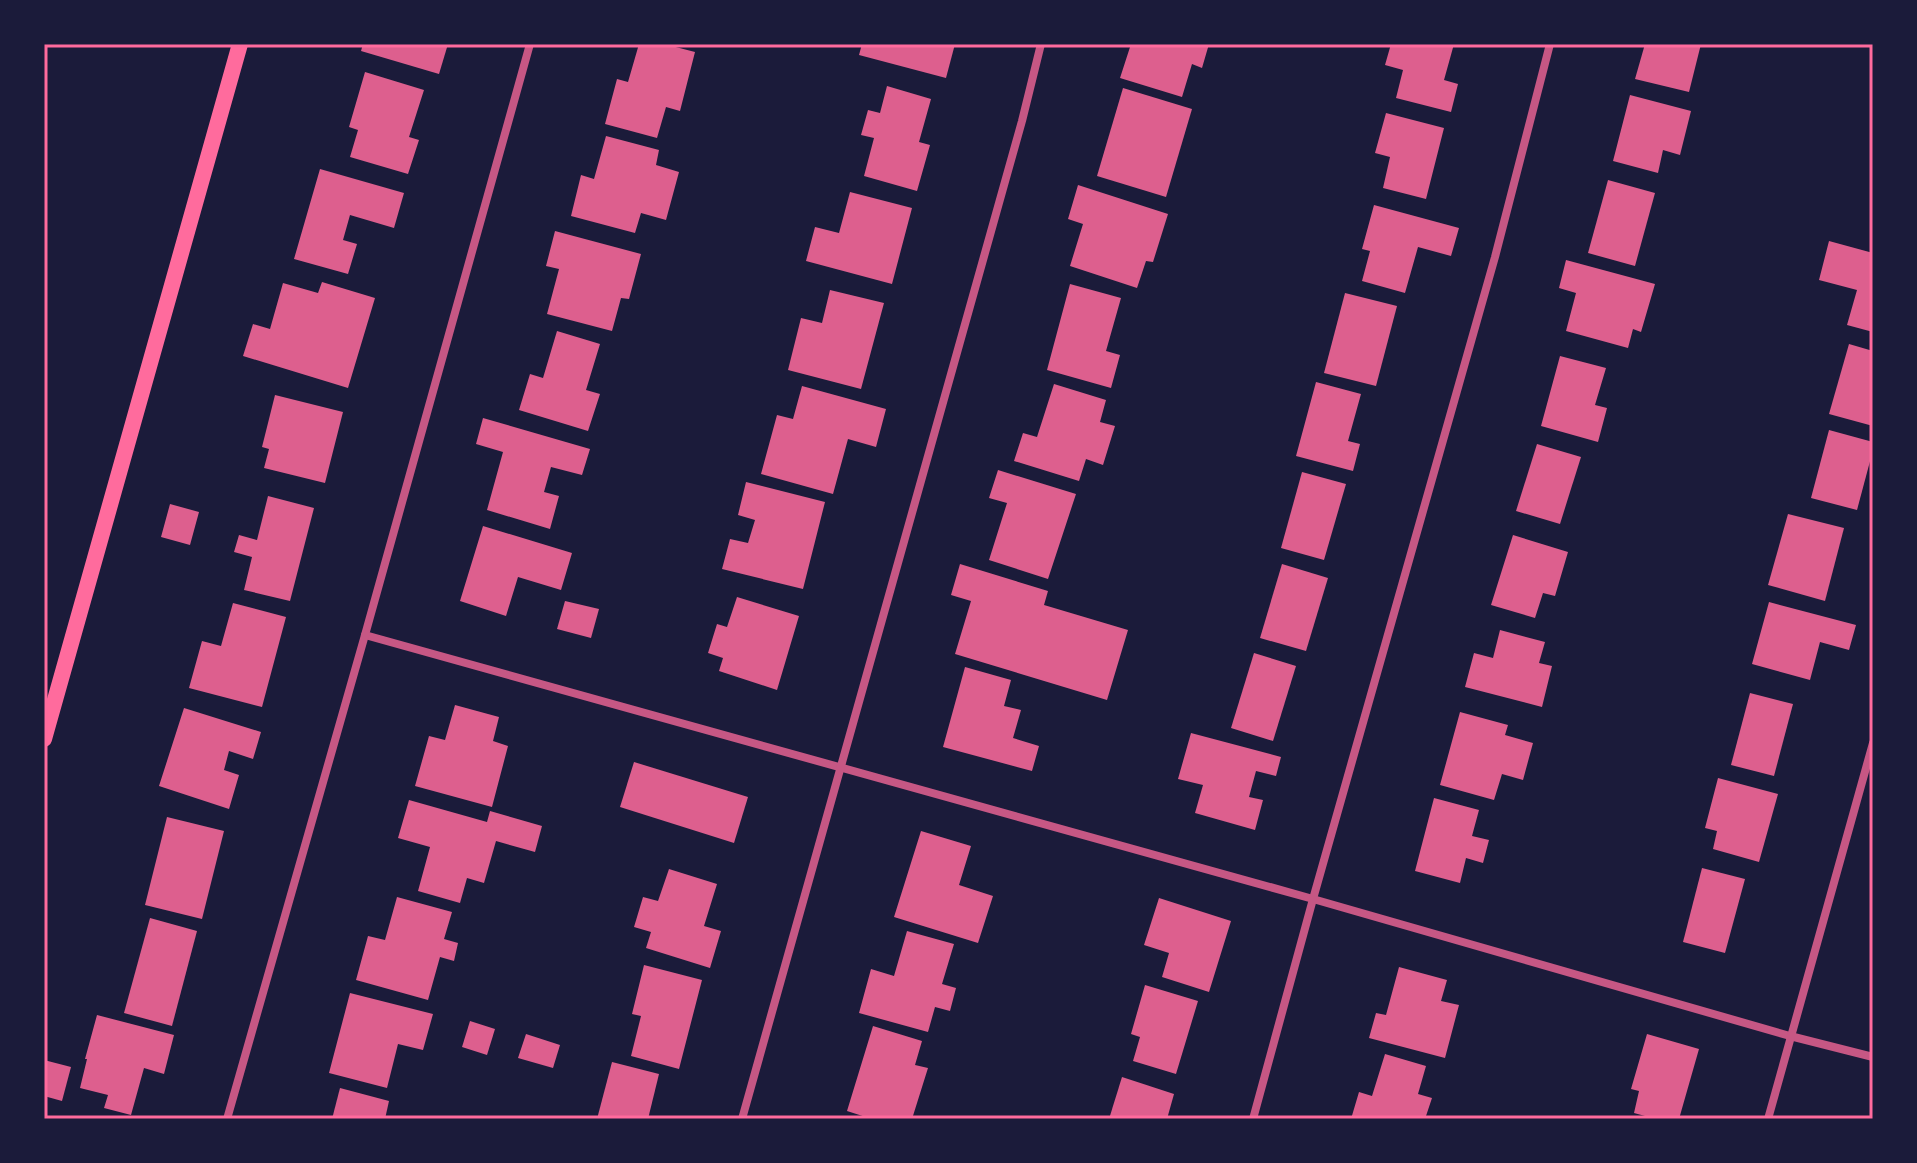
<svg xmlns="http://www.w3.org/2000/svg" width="1917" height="1163" viewBox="0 0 1917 1163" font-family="'Sofia Sans Condensed',sans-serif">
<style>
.building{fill:#dd5f8e}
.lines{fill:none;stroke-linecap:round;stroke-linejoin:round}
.minor{stroke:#c65784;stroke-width:8}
.secondary{stroke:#ff6b9d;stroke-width:16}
.neatline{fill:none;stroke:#ff6b9d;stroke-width:3}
</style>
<rect width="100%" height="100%" fill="#1b1b3a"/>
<g class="building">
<polygon points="363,44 448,44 439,74 361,51"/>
<polygon points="639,44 664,44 695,52 680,111 666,107 657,138 605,124 617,79 628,82"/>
<polygon points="862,44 955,44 946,78 859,55"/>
<polygon points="1131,44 1209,44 1202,68 1192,64 1182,97 1120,78"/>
<polygon points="1391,44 1454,44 1444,80 1458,84 1451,112 1396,98 1403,70 1385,65"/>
<polygon points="1645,44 1701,44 1689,92 1635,79"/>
<polygon points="365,72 424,90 409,137 419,140 408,174 350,157 358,130 349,127"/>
<polygon points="887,86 931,99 919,142 930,145 917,191 864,176 874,138 861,135 868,110 880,113"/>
<polygon points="1123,88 1192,109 1166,197 1097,176"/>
<polygon points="1630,95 1691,111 1680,155 1663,150 1658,173 1613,161"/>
<polygon points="1386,113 1444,128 1426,199 1383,188 1390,157 1375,153"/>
<polygon points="606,136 659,150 656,165 679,172 666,220 641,213 635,233 571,216 581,175 594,179"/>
<polygon points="320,169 404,193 394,228 350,215 343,240 357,244 348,274 294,259"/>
<polygon points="1608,180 1655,193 1635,266 1588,253"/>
<polygon points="1078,185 1168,214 1153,262 1146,261 1137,288 1070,266 1083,224 1068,219"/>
<polygon points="850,192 912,208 892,284 806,261 815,227 839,233"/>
<polygon points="1374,205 1459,228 1451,256 1418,247 1405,293 1362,281 1370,251 1362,249"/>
<polygon points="555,231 641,254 629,299 621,298 612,331 547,314 559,269 546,266"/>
<polygon points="1829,241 1873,253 1873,332 1847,325 1857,290 1819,280"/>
<polygon points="1566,260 1655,284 1641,332 1633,329 1628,348 1566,331 1576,293 1559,288"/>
<polygon points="322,282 375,298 348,388 243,356 253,324 270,329 283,283 318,293"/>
<polygon points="1070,284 1121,298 1106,351 1120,355 1111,388 1047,370"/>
<polygon points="830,290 884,303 861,389 788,370 801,318 822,323"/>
<polygon points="1345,293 1397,306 1376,386 1324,373"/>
<polygon points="557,331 600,344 586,390 600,394 588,431 519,410 530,374 543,378"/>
<polygon points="1849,344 1873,351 1873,426 1829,414"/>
<polygon points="1560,356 1606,368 1595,405 1607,408 1598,442 1541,426"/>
<polygon points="1316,382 1361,394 1348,441 1360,444 1353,471 1296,456"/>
<polygon points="1054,384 1106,400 1100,422 1115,426 1103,465 1086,459 1079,481 1014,461 1023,433 1037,437"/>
<polygon points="802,386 886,409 876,447 848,439 833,494 761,474 777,415 793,419"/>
<polygon points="275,395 343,412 325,483 264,468 269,449 262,447"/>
<polygon points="483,418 590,449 582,475 551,467 544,492 559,496 550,529 487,510 503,452 476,444"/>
<polygon points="1829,430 1873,442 1873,450 1857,510 1811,498"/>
<polygon points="1537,444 1581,457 1560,524 1516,511"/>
<polygon points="998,470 1076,494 1048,579 989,560 1007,503 989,498"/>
<polygon points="1302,472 1346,484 1324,560 1281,548"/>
<polygon points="746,482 825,502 803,589 722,569 730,539 748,543 755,520 738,515"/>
<polygon points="268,496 314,508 290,601 244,590 252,557 234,552 239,535 257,540"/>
<polygon points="170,504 199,512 190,545 161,537"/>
<polygon points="1788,514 1844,528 1825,601 1768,585"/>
<polygon points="483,526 572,553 561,590 518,577 506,616 460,601"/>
<polygon points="1513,535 1568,552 1555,596 1543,593 1535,618 1491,605"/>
<polygon points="960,564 1048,591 1044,605 1128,630 1107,700 955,654 971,601 951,595"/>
<polygon points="1282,564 1328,578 1306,651 1260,638"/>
<polygon points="737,597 799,616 777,690 719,671 723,658 708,653 717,624 727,627"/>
<polygon points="565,601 599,609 591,638 557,629"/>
<polygon points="1769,602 1856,625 1849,650 1820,642 1810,680 1752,664"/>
<polygon points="233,603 286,617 262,707 189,688 202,641 221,646"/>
<polygon points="1500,630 1545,642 1539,663 1552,666 1542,707 1465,687 1474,653 1493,658"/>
<polygon points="1254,653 1296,666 1273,741 1231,728"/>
<polygon points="965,667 1011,680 1004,706 1021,710 1013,738 1039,746 1032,771 943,747"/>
<polygon points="1750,693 1793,704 1774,776 1731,765"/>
<polygon points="455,705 499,717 493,741 508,746 492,807 415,786 429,736 445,740"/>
<polygon points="184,708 261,732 253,759 229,751 224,770 239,775 229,809 159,786"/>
<polygon points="1460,712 1508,725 1505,735 1533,743 1523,780 1502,774 1494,800 1440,785"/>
<polygon points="1191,733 1281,757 1276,776 1256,771 1249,797 1263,800 1255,830 1195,813 1203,785 1178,779"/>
<polygon points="634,762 748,797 734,843 620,807"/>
<polygon points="1718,778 1778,794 1759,862 1713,849 1717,831 1705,828"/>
<polygon points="1434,798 1479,810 1472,836 1489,840 1483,863 1466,858 1460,883 1415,871"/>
<polygon points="409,800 487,822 490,811 542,826 535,852 496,841 484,883 467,878 460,903 418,891 430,847 398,838"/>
<polygon points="167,817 224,831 202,919 145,905"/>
<polygon points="921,831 971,846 959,885 993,896 978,943 894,917"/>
<polygon points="1702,868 1745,879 1725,953 1683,942"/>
<polygon points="669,869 717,884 704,926 721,931 710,968 646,948 651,932 634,927 643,897 658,901"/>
<polygon points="397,897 452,912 444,939 458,943 454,961 440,957 428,1000 356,980 368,936 385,940"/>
<polygon points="1159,898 1231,921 1209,992 1162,977 1169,953 1144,945"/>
<polygon points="150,918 197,931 172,1026 124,1013"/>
<polygon points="907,931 954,944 942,984 956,988 950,1011 935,1007 928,1032 859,1013 871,969 894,976"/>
<polygon points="644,965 702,980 679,1069 631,1056 641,1016 632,1014"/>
<polygon points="1399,967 1447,980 1441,1001 1459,1005 1445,1058 1369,1038 1376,1013 1386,1015"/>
<polygon points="1145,985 1198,1001 1176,1074 1133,1061 1140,1037 1131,1034"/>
<polygon points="350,993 433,1014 423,1050 398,1044 387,1088 329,1073"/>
<polygon points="97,1015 174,1035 164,1074 144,1068 131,1115 104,1108 108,1095 80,1088 87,1059 85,1059"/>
<polygon points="470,1021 495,1029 487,1055 462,1047"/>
<polygon points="873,1026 922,1041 915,1065 928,1068 912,1119 872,1119 847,1111"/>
<polygon points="526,1034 560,1045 553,1068 518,1058"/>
<polygon points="1647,1034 1699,1049 1679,1119 1656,1119 1634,1113 1639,1091 1631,1089"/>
<polygon points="1385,1054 1426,1066 1418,1094 1432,1098 1425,1119 1351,1119 1359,1092 1372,1096"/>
<polygon points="44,1060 71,1067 62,1101 44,1096"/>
<polygon points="612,1062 659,1074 648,1119 597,1119"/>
<polygon points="1122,1077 1174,1094 1167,1119 1109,1119"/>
<polygon points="340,1088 389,1101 385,1119 332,1119"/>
</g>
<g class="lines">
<g class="minor">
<polyline points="365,635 1313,899 1790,1036 1873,1057"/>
<polyline points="227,1119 365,635 530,44"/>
<polyline points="742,1119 1022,121 1041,44"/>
<polyline points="1253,1119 1313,899 1495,257 1550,44"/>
<polyline points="1768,1119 1873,743"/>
</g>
<polyline class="secondary" points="44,739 240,44"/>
</g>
<rect width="1917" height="1163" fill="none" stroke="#1b1b3a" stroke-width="92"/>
<rect x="46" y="46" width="1825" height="1071" class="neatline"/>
</svg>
